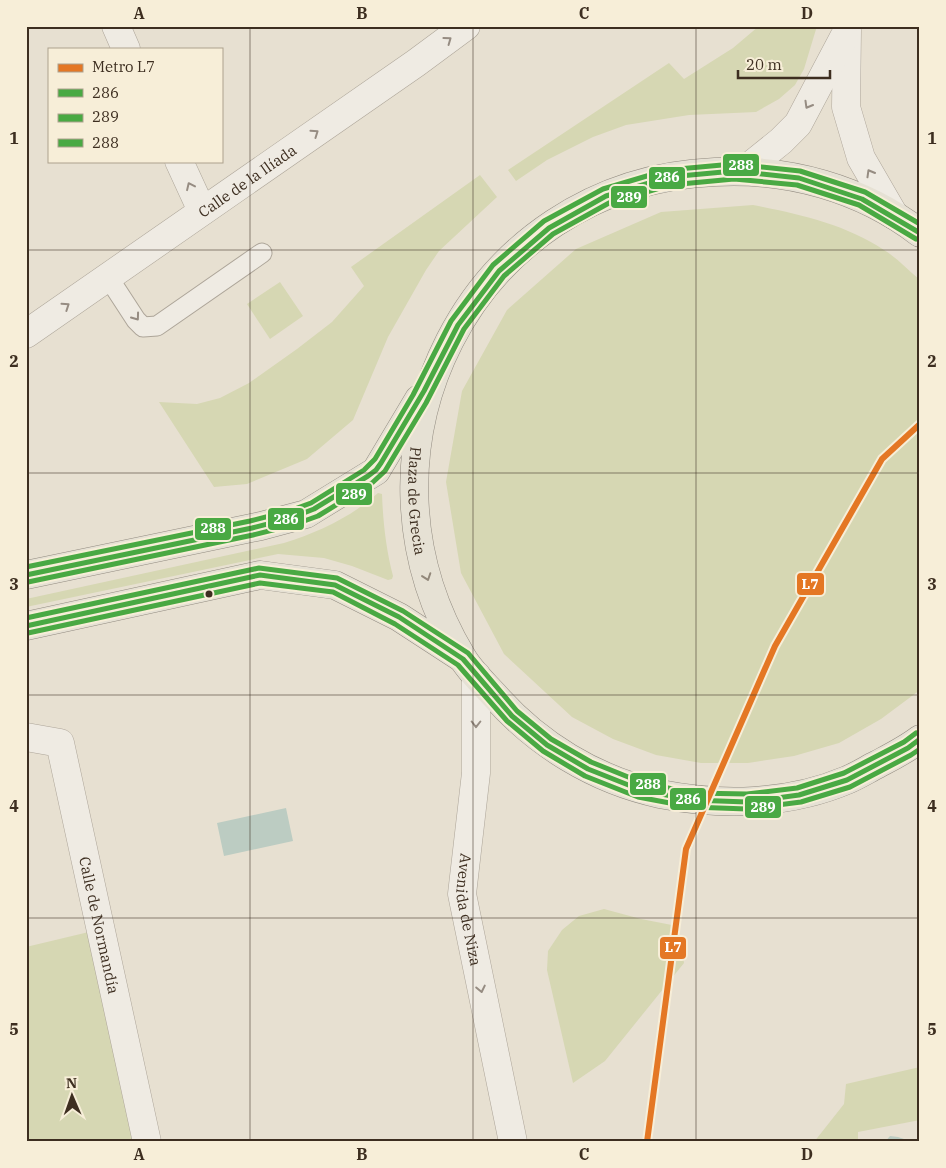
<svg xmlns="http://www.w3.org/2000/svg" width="946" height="1168" viewBox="0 0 946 1168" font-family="'IBM Plex Serif',serif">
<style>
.green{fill:#d6d7b3}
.water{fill:#bcccc2}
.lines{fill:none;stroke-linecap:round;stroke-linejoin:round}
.service-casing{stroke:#ada599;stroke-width:21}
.pedestrian-casing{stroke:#ada599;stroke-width:29}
.minor-casing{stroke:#ada599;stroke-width:29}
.primary-casing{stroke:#928b80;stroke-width:29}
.service{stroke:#efebe3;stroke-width:19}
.pedestrian{stroke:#efebe3;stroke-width:28}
.minor{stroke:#efebe3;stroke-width:28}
.primary{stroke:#e6e1d4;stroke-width:28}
.bus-1-casing{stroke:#f7eed8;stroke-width:9}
.bus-2-casing{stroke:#f7eed8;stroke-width:9}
.bus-3-casing{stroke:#f7eed8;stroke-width:9}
.bus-1{stroke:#49a943;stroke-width:5}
.bus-2{stroke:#49a943;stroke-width:5}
.bus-3{stroke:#49a943;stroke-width:5}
.metro-1-casing{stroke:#f7eed8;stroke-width:10}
.metro-1{stroke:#e47724;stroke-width:6}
.oneway{stroke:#968c82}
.oneway2{stroke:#92887a}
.grid{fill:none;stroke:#3d2e20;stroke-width:1;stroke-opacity:0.55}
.bus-dot{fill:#3d2e20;stroke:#f7eed8;stroke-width:2}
.labels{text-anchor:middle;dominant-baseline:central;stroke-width:4;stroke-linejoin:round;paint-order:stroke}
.street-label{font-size:15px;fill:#3d2e20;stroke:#f7eed8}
.line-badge{stroke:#f7eed8;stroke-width:2}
.badge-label{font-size:14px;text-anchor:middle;font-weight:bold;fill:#fff}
.neatline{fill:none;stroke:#3d2e20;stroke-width:2}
.grid-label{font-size:16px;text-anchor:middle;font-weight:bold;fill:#3d2e20}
</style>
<rect width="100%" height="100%" fill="#e7e0d1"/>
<g class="green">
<polygon points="759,26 817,26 804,69 795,85 779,99 756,112 689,115 626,125 593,137 547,160 516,181 508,170 669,63 684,79 733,48"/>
<polygon points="480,175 497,197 439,251 426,270 388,337 353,420 307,459 247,484 214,487 159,402 197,404 220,398 249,383 297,349 332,322 364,286 351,267"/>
<path d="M753,205C798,214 845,224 884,250C897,258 908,270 920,280V690L881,719L839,743L794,756L748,763H701L656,755L613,739L572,717L504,654L461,573L446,482L462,391L507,310L576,249L661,212Z"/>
<polygon points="280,282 303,316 270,339 247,304"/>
<path d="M378,493L382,494C383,522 386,549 393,576L392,579L388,580L352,566L324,558L278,554L26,607V599L284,543C319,532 351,517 378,493Z"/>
<polygon points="604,909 641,919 677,926 684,963 605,1061 573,1083 547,970 548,951 562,930 579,916"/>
<polygon points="93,931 139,1142 26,1142 26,947"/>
<polygon points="920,1067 920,1120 858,1132 858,1142 814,1142 844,1104 846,1084"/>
</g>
<g class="water">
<polygon points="286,808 293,841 224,856 217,823"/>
<polygon points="890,1136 898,1137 913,1142 885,1142"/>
</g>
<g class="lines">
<defs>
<polyline id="service" points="108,277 136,320 143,327 157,326 262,253"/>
<g id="pedestrian">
<path id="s1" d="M26,737L60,743L147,1142"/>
</g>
<g id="minor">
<polyline points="116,26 126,49"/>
<polyline points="847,30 846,107 861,158 894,215"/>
<polyline points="179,161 202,211"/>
<polyline points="745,170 781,141 798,124 844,37"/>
<path id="s2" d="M26,334L416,63L466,26"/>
<path id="s3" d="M476,675V773L462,894L513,1142"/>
</g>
<g id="primary">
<path id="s4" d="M920,233C861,188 788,168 715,172C470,182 337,450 462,657C470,671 483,683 494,695C537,744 595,780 660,794C721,806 788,805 847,780C857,776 868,769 878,764C893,756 907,749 920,739"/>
<polyline points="26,575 261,526 306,514 376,471 419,399"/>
<polyline points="26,626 260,575 335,585 399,617 462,658"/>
</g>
</defs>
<use href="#service" class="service-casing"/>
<use href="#pedestrian" class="pedestrian-casing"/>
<use href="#minor" class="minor-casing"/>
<use href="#primary" class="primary-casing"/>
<use href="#service" class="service"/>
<use href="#pedestrian" class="pedestrian"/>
<use href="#minor" class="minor"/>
<use href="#primary" class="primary"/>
<defs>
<g id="bus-1">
<polyline points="26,575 252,528 291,518 314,509 368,476 376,470 381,463 424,391 458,325 499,271 549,228 606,196 669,177 734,171 799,178 862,199 920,233"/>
<polyline points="26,626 260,575 335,585 399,617 463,659 512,716 547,745 588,769 641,790 692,800 747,802 799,795 847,780 908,748 920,739"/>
</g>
<g id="bus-2">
<polyline points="28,582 253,535 293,525 318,516 372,483 385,471 426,403 464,329 504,276 553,234 609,203 670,185 734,179 797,185 859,205 916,239"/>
<polyline points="28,633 260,583 333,592 395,624 458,665 507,721 543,751 585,776 638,797 691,807 747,809 801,802 850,787 911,755 920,749"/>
</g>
<g id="bus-3">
<polyline points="26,567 250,521 289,511 311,503 364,470 375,459 413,395 451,321 493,265 544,221 603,189 667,170 733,164 800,171 865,192 920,224"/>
<polyline points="26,618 259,568 337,578 403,611 468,653 517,711 551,739 591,762 643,783 693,793 747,794 797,788 844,773 904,742 916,733"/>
</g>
</defs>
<use href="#bus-1" class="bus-1-casing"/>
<use href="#bus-2" class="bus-2-casing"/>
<use href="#bus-3" class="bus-3-casing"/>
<use href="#bus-1" class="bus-1"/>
<use href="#bus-2" class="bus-2"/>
<use href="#bus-3" class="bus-3"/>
<defs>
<polyline id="metro-1" points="647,1142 686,849 775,646 882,459 920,424"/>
</defs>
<use href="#metro-1" class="metro-1-casing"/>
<use href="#metro-1" class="metro-1"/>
</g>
<defs><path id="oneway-chevron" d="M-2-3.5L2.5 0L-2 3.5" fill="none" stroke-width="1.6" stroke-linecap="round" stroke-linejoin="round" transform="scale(1.25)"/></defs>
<g class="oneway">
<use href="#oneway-chevron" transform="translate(448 40) rotate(-36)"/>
<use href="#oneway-chevron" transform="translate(808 105) rotate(120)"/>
<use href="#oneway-chevron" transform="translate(315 133) rotate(-35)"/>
<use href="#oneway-chevron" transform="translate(870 173) rotate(-120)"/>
<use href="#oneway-chevron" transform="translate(190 186) rotate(-115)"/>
<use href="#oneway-chevron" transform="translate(66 306) rotate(-34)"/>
<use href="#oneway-chevron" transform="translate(136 317) rotate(54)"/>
<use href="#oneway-chevron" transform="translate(476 724) rotate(90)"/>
<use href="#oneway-chevron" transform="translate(481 989) rotate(78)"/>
</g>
<use class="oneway2" href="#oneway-chevron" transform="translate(427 577) rotate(71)"/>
<path class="grid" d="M250,26V1142M473,26V1142M696,26V1142M26,250H920M26,473H920M26,695H920M26,918H920"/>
<circle class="bus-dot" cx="209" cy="594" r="4.5"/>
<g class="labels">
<g class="street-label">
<text stroke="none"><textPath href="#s2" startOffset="269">Calle de la Ilíada</textPath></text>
<text stroke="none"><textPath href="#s4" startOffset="714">Plaza de Grecia</textPath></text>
<text stroke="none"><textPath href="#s3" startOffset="236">Avenida de Niza</textPath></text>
<text stroke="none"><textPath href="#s1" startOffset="221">Calle de Normandía</textPath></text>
</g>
</g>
<g class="line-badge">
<rect x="722" y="153" width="38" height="24" rx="5" fill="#49a943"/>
<rect x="648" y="166" width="38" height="24" rx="5" fill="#49a943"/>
<rect x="610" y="185" width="38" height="24" rx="5" fill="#49a943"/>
<rect x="335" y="482" width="38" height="24" rx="5" fill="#49a943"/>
<rect x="267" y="507" width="38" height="24" rx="5" fill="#49a943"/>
<rect x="194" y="517" width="38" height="24" rx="5" fill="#49a943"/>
<rect x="796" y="572" width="29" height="24" rx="5" fill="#e47724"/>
<rect x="629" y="772" width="38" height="24" rx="5" fill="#49a943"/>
<rect x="669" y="787" width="38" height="24" rx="5" fill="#49a943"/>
<rect x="744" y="795" width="38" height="24" rx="5" fill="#49a943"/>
<rect x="659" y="936" width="28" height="24" rx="5" fill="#e47724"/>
</g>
<g class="badge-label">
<text x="741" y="170">288</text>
<text x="667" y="182">286</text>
<text x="629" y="202">289</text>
<text x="354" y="499">289</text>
<text x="286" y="524">286</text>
<text x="213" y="533">288</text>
<text x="810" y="589">L7</text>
<text x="648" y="789">288</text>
<text x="688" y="804">286</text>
<text x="763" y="812">289</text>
<text x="673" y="952">L7</text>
</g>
<rect width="946" height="1168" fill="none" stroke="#f7eed8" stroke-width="55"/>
<rect x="48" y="48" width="175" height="115" fill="#f7eed8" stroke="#ada18e"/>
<rect x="58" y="64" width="25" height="8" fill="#e47724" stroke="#ada18e"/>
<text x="92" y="72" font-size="15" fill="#3d2e20">Metro L7</text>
<rect x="58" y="89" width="25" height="8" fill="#49a943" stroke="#ada18e"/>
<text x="92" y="98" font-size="15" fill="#3d2e20">286</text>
<rect x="58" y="114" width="25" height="8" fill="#49a943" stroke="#ada18e"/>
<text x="92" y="122" font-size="15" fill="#3d2e20">289</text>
<rect x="58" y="139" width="25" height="8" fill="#49a943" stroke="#ada18e"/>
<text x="92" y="148" font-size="15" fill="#3d2e20">288</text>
<g transform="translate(72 1096) rotate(358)" stroke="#f7eed8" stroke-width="4" paint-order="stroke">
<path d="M0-4L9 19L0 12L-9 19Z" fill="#3d2e20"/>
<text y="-8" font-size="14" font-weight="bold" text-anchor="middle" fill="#3d2e20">N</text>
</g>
<path d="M738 70v8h92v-8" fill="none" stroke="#3d2e20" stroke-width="2.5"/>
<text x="746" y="70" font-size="15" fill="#3d2e20" stroke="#f7eed8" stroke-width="4" paint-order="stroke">20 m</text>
<rect x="28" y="28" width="890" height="1112" class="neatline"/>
<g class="grid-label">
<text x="139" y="19">A</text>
<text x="362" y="19">B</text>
<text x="584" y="19">C</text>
<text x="807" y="19">D</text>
<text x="14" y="144">1</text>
<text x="932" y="144">1</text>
<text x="14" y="367">2</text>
<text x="932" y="367">2</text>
<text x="14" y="590">3</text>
<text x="932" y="590">3</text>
<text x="14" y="812">4</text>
<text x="932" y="812">4</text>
<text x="14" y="1035">5</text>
<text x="932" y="1035">5</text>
<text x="139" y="1160">A</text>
<text x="362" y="1160">B</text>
<text x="584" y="1160">C</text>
<text x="807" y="1160">D</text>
</g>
</svg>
